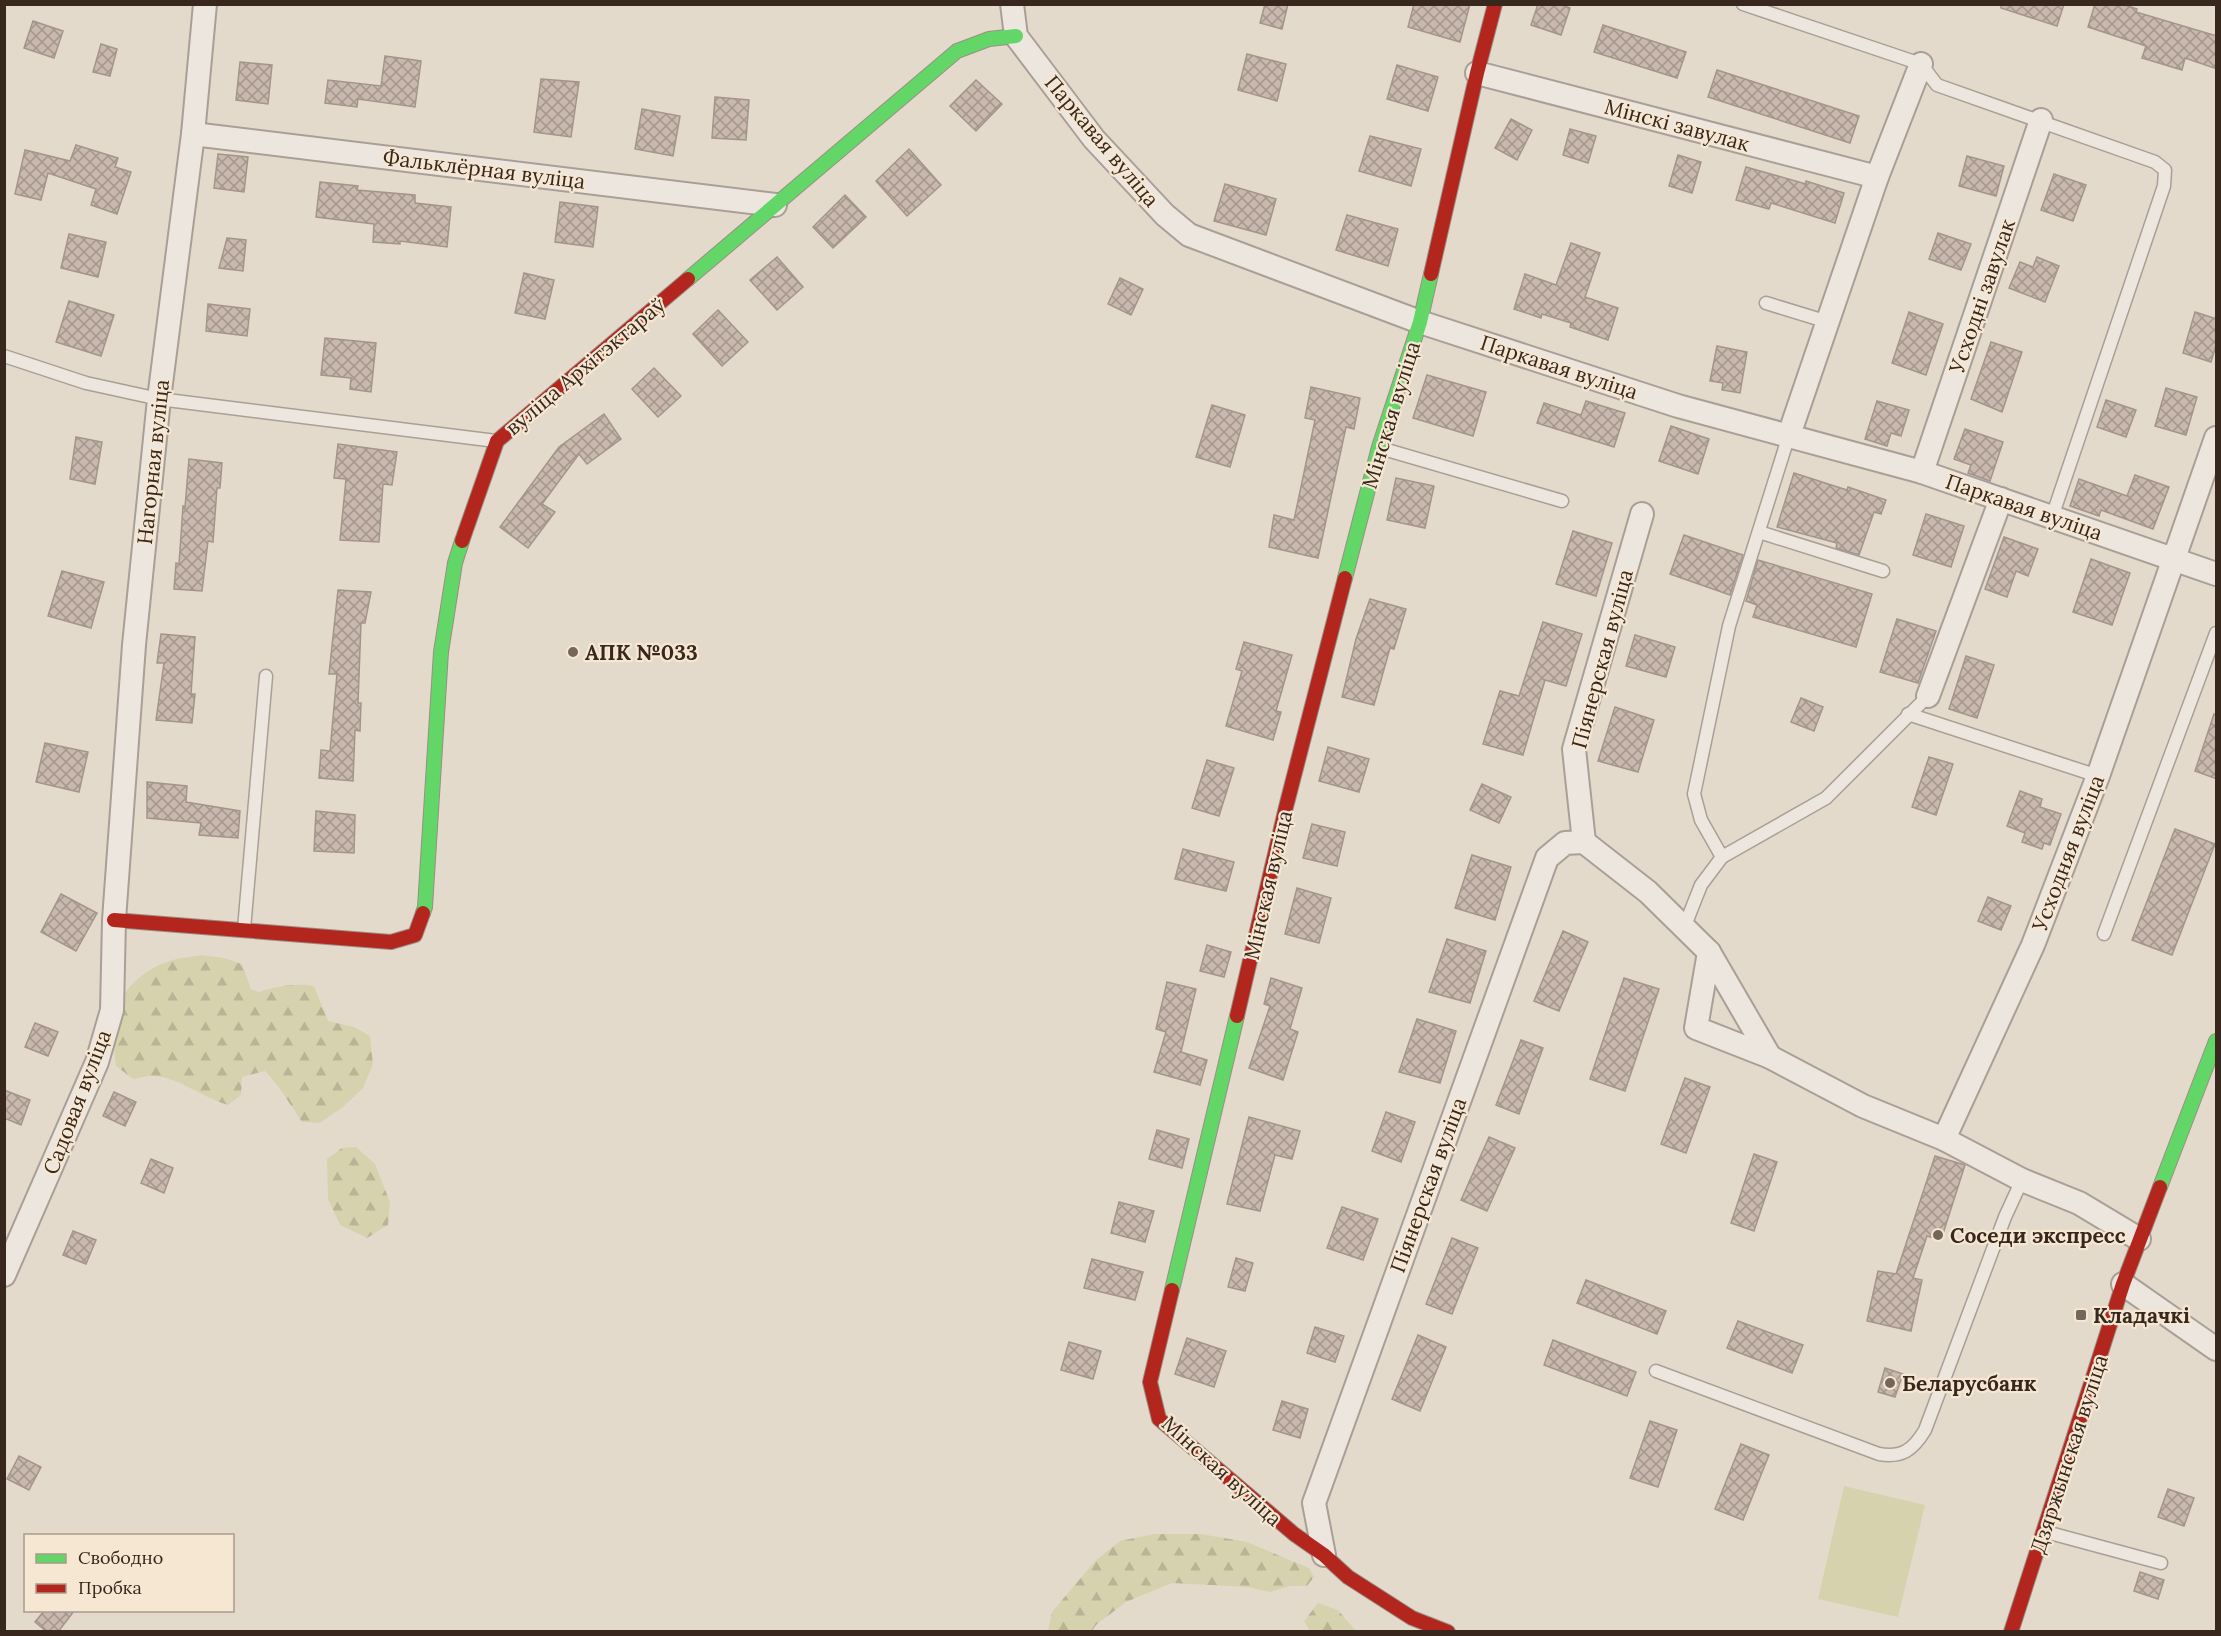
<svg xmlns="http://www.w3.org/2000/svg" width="2221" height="1636" viewBox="0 0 2221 1636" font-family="Lora,serif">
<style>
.green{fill:#d7d2ae}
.forest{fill:url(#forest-firs)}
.building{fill:url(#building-cross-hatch);stroke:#a4958b;stroke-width:1.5}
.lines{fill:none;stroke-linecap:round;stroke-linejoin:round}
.lane-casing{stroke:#a99f96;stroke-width:15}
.street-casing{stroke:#a99f96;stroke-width:26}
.fast-casing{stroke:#998f85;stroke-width:16}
.jam-casing{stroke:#998f85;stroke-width:16}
.lane{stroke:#ece6de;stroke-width:12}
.street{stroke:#ece6de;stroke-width:22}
.fast{stroke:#63d668;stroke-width:14}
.jam{stroke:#b3261e;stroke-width:14}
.poi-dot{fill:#74665a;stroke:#f6e7d2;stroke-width:2}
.labels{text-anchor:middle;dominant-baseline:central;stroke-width:4.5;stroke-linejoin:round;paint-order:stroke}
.street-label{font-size:21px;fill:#38271d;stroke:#f6e7d2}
.poi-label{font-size:21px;font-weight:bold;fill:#38271d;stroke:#f6e7d2;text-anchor:start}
</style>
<defs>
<pattern id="forest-firs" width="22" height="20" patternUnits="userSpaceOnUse" patternTransform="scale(1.5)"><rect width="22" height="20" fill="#d7d2ae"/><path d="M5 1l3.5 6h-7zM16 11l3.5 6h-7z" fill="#b9b495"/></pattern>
<pattern id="building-cross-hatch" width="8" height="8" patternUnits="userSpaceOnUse" patternTransform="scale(1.5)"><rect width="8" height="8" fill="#c8b8ad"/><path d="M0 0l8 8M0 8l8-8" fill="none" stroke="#a3968c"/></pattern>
</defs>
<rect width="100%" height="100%" fill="#e4dacc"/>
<polygon class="green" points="1844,1486 1925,1505 1898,1617 1818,1599"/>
<g class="forest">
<path d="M201,955L224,958L242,964L251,989L259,992C279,986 293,983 314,986L328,1021L354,1027L370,1036L373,1064L363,1088L343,1107L320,1123L302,1122L278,1086L265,1071L242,1077L241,1095L228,1105C204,1098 182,1080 157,1076C150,1075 140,1078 133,1079L116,1066C114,1050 111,1031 115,1015C121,988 147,967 173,960C182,957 192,957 201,955Z"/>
<polygon points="356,1147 375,1164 390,1202 388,1225 367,1238 340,1225 328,1199 327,1159 342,1148"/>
<polygon points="1154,1534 1201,1534 1247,1542 1309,1568 1314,1577 1307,1586 1290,1586 1270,1592 1247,1587 1172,1583 1126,1602 1096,1625 1092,1631 1048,1631 1052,1612 1095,1561 1120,1541"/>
<polygon points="1318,1603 1338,1610 1356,1631 1310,1631 1304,1621"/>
</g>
<g class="building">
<polygon points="1265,4 1288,4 1282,29 1260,23"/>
<polygon points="1414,4 1470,4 1460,42 1408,27"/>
<polygon points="1538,4 1559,4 1570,8 1561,35 1531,25"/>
<polygon points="2001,4 2064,4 2057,26 2001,8"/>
<polygon points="2095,4 2122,4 2137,9 2136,12 2217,36 2217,69 2185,58 2182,70 2142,58 2146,46 2088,27"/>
<polygon points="33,21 63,31 54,58 24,48"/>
<polygon points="1603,25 1686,52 1677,78 1594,52"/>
<polygon points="101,44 117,49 110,76 93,72"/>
<polygon points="1247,54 1286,64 1277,101 1238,90"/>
<polygon points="385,56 421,61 415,107 358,99 357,107 325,103 328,80 381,86"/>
<polygon points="240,62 272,65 268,104 236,100"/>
<polygon points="1397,65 1438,77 1428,111 1387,99"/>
<polygon points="1717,70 1859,116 1850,143 1708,97"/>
<polygon points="541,79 579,82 571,137 534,132"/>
<polygon points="976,80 1002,104 976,131 950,106"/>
<polygon points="715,97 749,100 746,140 712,138"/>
<polygon points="642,109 680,116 673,156 635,149"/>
<polygon points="1511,119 1532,130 1517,160 1495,148"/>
<polygon points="1570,129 1596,136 1588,163 1563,155"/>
<polygon points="1370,136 1421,149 1411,186 1359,171"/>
<polygon points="76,145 118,158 115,167 131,172 117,214 91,205 96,189 48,173 41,200 15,194 25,150 70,161"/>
<polygon points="909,149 941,185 907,216 876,181"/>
<polygon points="218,154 248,157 244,192 214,188"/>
<polygon points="1678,155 1701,162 1692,193 1669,186"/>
<polygon points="1967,156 2004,166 1996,196 1959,186"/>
<polygon points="1746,167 1806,184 1806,181 1844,193 1835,223 1771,203 1769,209 1736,200"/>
<polygon points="2054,174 2086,185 2073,221 2041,210"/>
<polygon points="320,182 358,186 357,190 415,195 415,203 451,207 447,247 400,241 400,244 373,242 374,224 316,217"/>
<polygon points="1225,184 1276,199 1266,235 1214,221"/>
<polygon points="845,195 866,217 833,248 813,227"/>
<polygon points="560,202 598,207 593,247 555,242"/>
<polygon points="1347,215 1398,229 1388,266 1336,250"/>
<polygon points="1938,233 1971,244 1961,270 1929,259"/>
<polygon points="69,234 106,242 98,277 61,268"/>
<polygon points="227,238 246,240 243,271 219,268"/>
<polygon points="1571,243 1600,253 1585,297 1618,308 1608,340 1570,327 1571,323 1542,314 1541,318 1514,309 1525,274 1556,285"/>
<polygon points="777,257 803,287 777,310 750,280"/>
<polygon points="2037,257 2059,266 2045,302 2009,288 2020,262 2033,267"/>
<polygon points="524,273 554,280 545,319 515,313"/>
<polygon points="1120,278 1143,289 1131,315 1108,304"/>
<polygon points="69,301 114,315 101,356 56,342"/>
<polygon points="208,304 250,309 247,336 206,331"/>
<polygon points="718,310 748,342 722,366 693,334"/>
<polygon points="1909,312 1943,324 1926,375 1892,363"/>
<polygon points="2195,312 2217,319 2217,342 2211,362 2183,353"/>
<polygon points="325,338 376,343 371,392 350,389 351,378 321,375"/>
<polygon points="1991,342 2022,352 2002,412 1971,399"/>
<polygon points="1717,346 1747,352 1740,393 1722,390 1723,383 1710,381"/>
<polygon points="654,368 681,396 658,417 632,389"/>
<polygon points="1427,375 1486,392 1473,436 1413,418"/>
<polygon points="1311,387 1360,398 1354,429 1346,427 1318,558 1269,547 1274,515 1294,520 1315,420 1305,418"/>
<polygon points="2166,388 2197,397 2186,435 2155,426"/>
<polygon points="2106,400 2136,410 2126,437 2097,427"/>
<polygon points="1586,401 1625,413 1614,447 1537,423 1544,403 1581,415"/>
<polygon points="1877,401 1909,410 1901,436 1891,433 1887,446 1865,439"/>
<polygon points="1212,405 1245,415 1230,467 1196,457"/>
<polygon points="604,414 621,439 587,464 579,454 542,504 555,512 528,548 500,527 559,447"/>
<polygon points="1671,426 1709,439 1698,474 1659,461"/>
<polygon points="1965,429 2003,442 1990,481 1968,473 1971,465 1954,459"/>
<polygon points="76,437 102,442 95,484 70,479"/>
<polygon points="338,444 397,452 392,485 383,484 379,542 340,540 346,479 334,478"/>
<polygon points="189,459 222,463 220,488 217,488 213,542 208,541 202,591 174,589 176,563 179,564 183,506 185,507"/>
<polygon points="1794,473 1847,490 1848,487 1886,500 1881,514 1874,512 1859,555 1836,548 1837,543 1777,527"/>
<polygon points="2135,475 2169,487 2153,529 2101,510 2099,516 2070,506 2079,479 2127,496"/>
<polygon points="1396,478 1434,486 1425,528 1387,520"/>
<polygon points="1926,514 1964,526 1951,567 1913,555"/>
<polygon points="1573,531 1612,543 1596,596 1556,584"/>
<polygon points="1684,535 1743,555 1730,595 1670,574"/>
<polygon points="2004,537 2038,549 2028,576 2016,571 2007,597 1985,589"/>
<polygon points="2091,559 2130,573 2112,625 2073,612"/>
<polygon points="1758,560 1872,594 1856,647 1753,617 1757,605 1746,601"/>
<polygon points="62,571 104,582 91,628 48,616"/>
<polygon points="338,590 371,592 365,623 361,623 358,703 361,703 360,731 355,730 353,781 319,778 321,750 330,751 337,674 329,674"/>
<polygon points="1370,599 1406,609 1394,649 1390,648 1374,705 1342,697 1356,639"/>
<polygon points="1897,619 1936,631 1918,683 1880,672"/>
<polygon points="1543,622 1582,634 1566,686 1545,680 1523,755 1483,744 1500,691 1519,696"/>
<polygon points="161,634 195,637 191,694 195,694 192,723 156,720 164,663 157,663"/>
<polygon points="1635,635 1675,647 1666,677 1626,666"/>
<polygon points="1244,642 1292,655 1276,711 1281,712 1273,740 1226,726 1242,671 1236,669"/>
<polygon points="1966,656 1994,665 1977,718 1949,709"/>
<polygon points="1801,698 1823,707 1814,731 1791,722"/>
<polygon points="1615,707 1654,720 1638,772 1598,761"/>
<polygon points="2214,714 2217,715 2217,779 2195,771"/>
<polygon points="45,743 88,752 79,792 36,782"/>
<polygon points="1328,747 1369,759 1359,792 1319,781"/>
<polygon points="1929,757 1953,764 1936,815 1912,807"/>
<polygon points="1207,760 1234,768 1219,816 1192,808"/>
<polygon points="147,782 187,786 186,802 240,811 238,838 199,835 201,823 147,818"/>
<polygon points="1482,784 1511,797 1499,823 1470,810"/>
<polygon points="2020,791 2042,799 2040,807 2061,814 2050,845 2044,843 2042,849 2022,842 2025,833 2007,826"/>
<polygon points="316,811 355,815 354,853 314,851"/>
<polygon points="1312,824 1345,832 1337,866 1303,858"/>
<polygon points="2175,829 2215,844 2172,955 2132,940"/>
<polygon points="1183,849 1234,862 1226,891 1175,879"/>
<polygon points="1472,855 1511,867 1495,920 1455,908"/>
<polygon points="1297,888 1331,898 1319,943 1285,934"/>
<polygon points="61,894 97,913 76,951 41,932"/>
<polygon points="1988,897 2011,906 2001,930 1978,921"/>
<polygon points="1563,931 1588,942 1559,1011 1534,1001"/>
<polygon points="1447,939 1486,951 1470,1003 1429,992"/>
<polygon points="1207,945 1231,952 1224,977 1200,971"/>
<polygon points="1271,978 1302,988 1290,1029 1298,1032 1283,1080 1249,1068 1270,1006 1264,1004"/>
<polygon points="1624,978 1659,989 1625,1091 1590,1079"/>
<polygon points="1167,982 1196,989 1181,1052 1207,1060 1200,1085 1154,1072 1166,1032 1156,1029"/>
<polygon points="1417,1019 1456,1031 1440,1083 1399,1072"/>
<polygon points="35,1023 58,1032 48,1056 25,1047"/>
<polygon points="1521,1040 1543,1048 1519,1114 1496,1105"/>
<polygon points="1685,1078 1710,1087 1686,1153 1661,1144"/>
<polygon points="4,1090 30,1100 21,1125 4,1118"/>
<polygon points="114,1092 136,1102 125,1126 103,1116"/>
<polygon points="1386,1112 1415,1122 1401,1162 1372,1151"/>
<polygon points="1249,1117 1300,1131 1292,1159 1275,1155 1260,1211 1227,1204"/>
<polygon points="1157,1130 1189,1139 1182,1168 1149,1159"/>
<polygon points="1489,1137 1515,1148 1487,1211 1461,1200"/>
<polygon points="1754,1154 1777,1162 1754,1231 1731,1223"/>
<polygon points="1935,1156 1965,1165 1941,1240 1927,1236 1913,1278 1922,1280 1911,1331 1867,1321 1878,1271 1896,1274"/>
<polygon points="151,1159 173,1168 164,1193 141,1183"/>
<polygon points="1119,1202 1154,1211 1145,1242 1111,1233"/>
<polygon points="1342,1207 1378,1219 1363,1260 1327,1248"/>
<polygon points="73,1231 96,1240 86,1264 63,1255"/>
<polygon points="1452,1238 1478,1248 1452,1314 1426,1304"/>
<polygon points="1236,1258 1253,1263 1245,1291 1228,1287"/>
<polygon points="1092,1259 1143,1272 1135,1300 1084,1288"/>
<polygon points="1586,1280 1666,1311 1657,1334 1577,1303"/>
<polygon points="1738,1321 1803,1345 1792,1373 1727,1348"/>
<polygon points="1315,1327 1344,1336 1335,1362 1307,1353"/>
<polygon points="1418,1335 1446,1347 1420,1411 1392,1399"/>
<polygon points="1187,1338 1226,1351 1214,1387 1175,1374"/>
<polygon points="1553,1340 1636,1372 1627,1396 1544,1365"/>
<polygon points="1069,1342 1101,1351 1093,1379 1061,1370"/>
<polygon points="1885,1368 1903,1374 1895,1397 1878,1392"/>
<polygon points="1282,1401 1308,1409 1300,1438 1273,1430"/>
<polygon points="1650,1421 1677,1430 1658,1487 1630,1478"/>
<polygon points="1741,1444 1769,1455 1743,1520 1715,1509"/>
<polygon points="19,1456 41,1467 29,1490 7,1479"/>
<polygon points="2168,1489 2194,1498 2184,1526 2158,1517"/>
<polygon points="2140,1572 2164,1580 2158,1599 2134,1591"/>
<polygon points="44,1611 74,1611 58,1632 47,1632 35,1622"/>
</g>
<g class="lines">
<defs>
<g id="lane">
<polyline points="1743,4 1921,64 1937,85 2155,162 2165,170 2164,186 2052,517"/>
<polyline points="1766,303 1828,322"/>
<polyline points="4,356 86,383 159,399 496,441"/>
<polyline points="1789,435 1729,626 1694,794 1701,820 1722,857 1826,798 1928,696"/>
<polyline points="1380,448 1562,501"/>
<polyline points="1759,532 1883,571"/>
<polyline points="1908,714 2098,776"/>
<polyline points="1684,928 1701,885 1722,857"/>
<polyline points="244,929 266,676"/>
<polyline points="2104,934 2216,633"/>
<path d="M1656,1371L1879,1454C1902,1458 1913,1450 1925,1430L2005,1217L2022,1180"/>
<polyline points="2046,1532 2161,1563"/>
</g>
<g id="street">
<polyline points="1012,4 1016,36 1094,139 1165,215 1189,235 1420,322 1678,406 1922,472 2216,574"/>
<polyline points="1477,73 1877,177"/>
<polyline points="193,134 775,205"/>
<polyline points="1789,435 1877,177 1921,64"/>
<polyline points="1922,472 2041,120"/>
<polyline points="1928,696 2001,499"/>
<polyline points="1584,842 1648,892 1709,952 1696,1028 1770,1057 1863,1106 1944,1139 2022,1180 2079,1203 2139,1239"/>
<polyline points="1709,952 1770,1057"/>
<polyline points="1944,1139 2033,945 2098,776 2216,438"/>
<polyline points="4,1275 97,1062 112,1010 114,920 134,645 159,399 193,134 205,4"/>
<polyline points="2123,1284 2216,1349"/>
<polyline points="1324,1555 1314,1503 1547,858 1565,843 1584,842 1574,749 1642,514"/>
</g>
<g id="fast">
<polyline points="688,279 957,51 989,39 1016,36"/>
<polyline points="1345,578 1379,447 1420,322 1431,274"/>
<polyline points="423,913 425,907 441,652 455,563 462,541"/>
<polyline points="2160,1187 2216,1041"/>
<polyline points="1172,1290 1237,1016"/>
</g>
<g id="jam">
<polyline points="1431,274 1477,73 1495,4"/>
<polyline points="462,541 497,441 688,279"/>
<polyline points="114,920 391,942 415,935 423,913"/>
<polyline points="1237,1016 1286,807 1345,578"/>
<polyline points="1172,1290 1150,1382 1159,1419 1294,1534 1324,1555 1348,1577 1412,1618 1448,1632"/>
<polyline points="2011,1632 2123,1284 2160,1187"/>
</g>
</defs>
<use href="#lane" class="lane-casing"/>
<use href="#street" class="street-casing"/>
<use href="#fast" class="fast-casing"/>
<use href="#jam" class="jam-casing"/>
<use href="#lane" class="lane"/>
<use href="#street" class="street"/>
<use href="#fast" class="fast"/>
<use href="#jam" class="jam"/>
</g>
<g class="poi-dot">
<circle cx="573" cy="652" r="6"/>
<circle cx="1938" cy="1235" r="6"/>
<rect x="2075" y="1309" width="12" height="12" rx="3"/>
<circle cx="1890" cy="1383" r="6"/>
</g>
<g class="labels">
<g class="street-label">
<text transform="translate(1677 125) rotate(15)">Мінскі завулак</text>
<text transform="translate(1102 141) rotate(50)">Паркавая вуліца</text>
<text transform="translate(484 169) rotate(7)">Фальклёрная вуліца</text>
<text transform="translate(1982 296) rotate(-71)">Усходні завулак</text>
<text transform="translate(585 366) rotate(-40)">вуліца Архітэктараў</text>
<text transform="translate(1559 367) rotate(18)">Паркавая вуліца</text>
<text transform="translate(1391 415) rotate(-73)">Мінская вуліца</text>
<text transform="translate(153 462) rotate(-84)">Нагорная вуліца</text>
<text transform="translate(2024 507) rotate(19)">Паркавая вуліца</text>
<text transform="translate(1602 659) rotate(-75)">Піянерская вуліца</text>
<text transform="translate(2068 853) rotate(-69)">Усходняя вуліца</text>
<text transform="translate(1268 885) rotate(-77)">Мінская вуліца</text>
<text transform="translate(77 1102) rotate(-69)">Садовая вуліца</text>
<text transform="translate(1428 1185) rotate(-70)">Піянерская вуліца</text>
<text transform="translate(2069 1454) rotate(-72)">Дзяржынская вуліца</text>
<text transform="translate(1222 1471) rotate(42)">Мінская вуліца</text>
</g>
<g class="poi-label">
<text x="585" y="652">АПК №033</text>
<text x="1950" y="1235">Соседи экспресс</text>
<text x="2093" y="1315">Кладачкі</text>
<text x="1902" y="1383">Беларусбанк</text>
</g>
</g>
<rect width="2221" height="1636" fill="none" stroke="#38271d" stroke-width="12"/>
<rect x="24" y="1534" width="210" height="78" fill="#f6e7d2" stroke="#aa9a8a" stroke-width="1.5"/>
<rect x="36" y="1554" width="30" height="9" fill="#63d668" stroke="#aa9a8a" stroke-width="1.5"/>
<text x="78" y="1564" font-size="18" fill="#38271d">Свободно</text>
<rect x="36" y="1584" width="30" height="9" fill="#b3261e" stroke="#aa9a8a" stroke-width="1.5"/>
<text x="78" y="1594" font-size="18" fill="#38271d">Пробка</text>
</svg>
